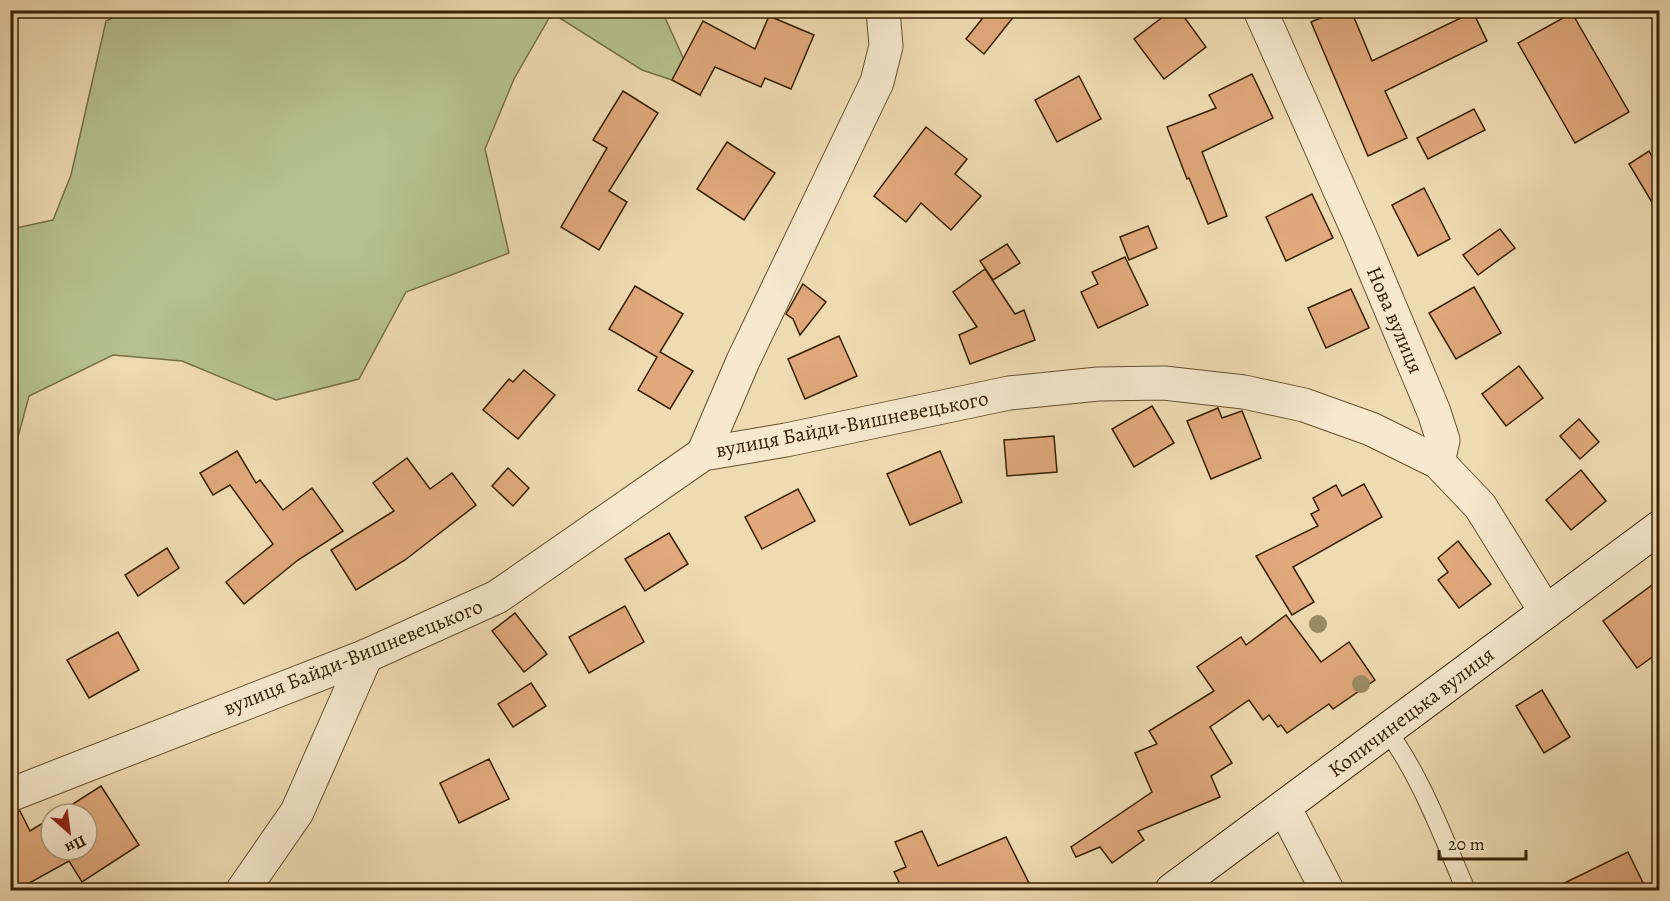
<svg xmlns="http://www.w3.org/2000/svg" width="1670" height="901" viewBox="0 0 1670 901" font-family="Alegreya,serif">
<style>
.green{fill:#b5c18f;stroke:#767148;stroke-width:1.5}
.building{fill:#e0a87b;stroke:#372101;stroke-width:1.5}
.lines{fill:none;stroke-linecap:round;stroke-linejoin:round}
.service-casing{stroke:#65502d;stroke-width:20}
.minor-casing{stroke:#65502d;stroke-width:35}
.secondary-casing{stroke:#372101;stroke-width:35}
.service{stroke:#f5e8cd;stroke-width:18}
.minor{stroke:#f5e8cd;stroke-width:33}
.secondary{stroke:#f5e8cd;stroke-width:33}
.tree{fill:#9b8b64}
.labels{text-anchor:middle;dominant-baseline:central;stroke-width:6;stroke-linejoin:round;paint-order:stroke}
.street-label{font-size:21px;fill:#372101;stroke:#f5e8cd}
</style>
<rect width="100%" height="100%" fill="#efdbb2"/>
<filter id="stains"><feTurbulence type="fractalNoise" baseFrequency=".00333" numOctaves="4"/><feColorMatrix values="0 0 0 0 .2 0 0 0 0 .09 0 0 0 0 .02 0 0 0 .5 -.17"/></filter>
<radialGradient id="worn" r=".72"><stop offset=".6" stop-color="#630" stop-opacity="0"/><stop offset="1" stop-color="#630" stop-opacity=".3"/></radialGradient>
<polygon class="green" points="128,10 662,11 700,95 672,80 642,70 552,13 514,79 485,149 509,253 406,292 359,379 276,400 182,361 113,355 29,396 11,463 11,229 53,220 71,175 106,21"/>
<g class="building">
<polygon points="989,10 1019,10 984,54 966,39"/>
<polygon points="1172,10 1179,10 1206,47 1164,79 1134,39"/>
<polygon points="1340,10 1351,10 1372,61 1473,12 1487,41 1385,91 1407,138 1368,156 1311,22"/>
<polygon points="1572,13 1629,112 1575,143 1518,43"/>
<polygon points="769,16 814,35 791,89 765,78 761,87 715,67 700,95 672,80 703,21 755,49"/>
<polygon points="1252,74 1273,118 1202,152 1227,216 1208,224 1189,178 1187,179 1167,127 1216,108 1209,95"/>
<polygon points="1079,76 1101,119 1057,142 1035,100"/>
<polygon points="623,91 658,113 609,191 627,202 599,250 561,227 607,148 593,140"/>
<polygon points="1474,109 1485,130 1428,159 1417,138"/>
<polygon points="926,127 967,159 955,174 981,196 951,230 921,203 906,222 874,196"/>
<polygon points="727,142 775,173 744,220 697,189"/>
<polygon points="1649,151 1659,169 1659,214 1629,164"/>
<polygon points="1424,188 1450,239 1418,256 1392,205"/>
<polygon points="1312,194 1333,238 1286,261 1266,217"/>
<polygon points="1148,226 1157,248 1129,260 1120,237"/>
<polygon points="1500,229 1515,248 1478,275 1463,255"/>
<polygon points="1007,244 1020,263 993,280 980,261"/>
<polygon points="1125,257 1148,305 1098,328 1081,292 1098,284 1092,272"/>
<polygon points="985,269 1015,314 1024,310 1035,340 970,364 959,335 977,327 953,292"/>
<polygon points="803,284 826,302 800,335 793,319 786,314"/>
<polygon points="635,286 683,314 660,352 693,371 670,409 638,390 657,357 609,329"/>
<polygon points="1474,287 1501,333 1456,359 1429,313"/>
<polygon points="1351,289 1369,328 1326,348 1308,308"/>
<polygon points="839,336 857,376 805,399 788,359"/>
<polygon points="1519,366 1543,398 1506,426 1482,394"/>
<polygon points="524,370 555,395 518,439 483,410 509,379 513,382"/>
<polygon points="1152,406 1174,443 1134,467 1112,429"/>
<polygon points="1218,408 1222,418 1242,411 1261,458 1211,479 1187,421"/>
<polygon points="1579,419 1599,442 1580,459 1560,436"/>
<polygon points="1054,436 1057,472 1007,476 1004,440"/>
<polygon points="237,451 256,483 260,480 283,510 312,488 343,531 298,560 244,604 226,582 273,544 230,485 213,495 200,473"/>
<polygon points="940,451 962,502 910,525 887,474"/>
<polygon points="407,458 430,489 452,473 476,505 405,560 356,590 331,550 394,511 373,483"/>
<polygon points="508,468 529,488 513,506 492,486"/>
<polygon points="1581,470 1606,501 1571,530 1546,500"/>
<polygon points="1364,484 1382,517 1293,567 1314,602 1292,615 1256,556 1318,526 1311,514 1319,510 1313,498 1336,485 1342,496"/>
<polygon points="798,489 815,521 762,549 745,517"/>
<polygon points="669,533 688,564 645,591 625,559"/>
<polygon points="1458,541 1491,584 1459,608 1438,580 1448,572 1438,558"/>
<polygon points="167,548 179,568 138,596 125,575"/>
<polygon points="1659,580 1659,652 1637,668 1603,621"/>
<polygon points="625,606 644,642 589,673 569,637"/>
<polygon points="515,613 547,654 524,672 492,631"/>
<polygon points="1286,615 1321,662 1349,642 1375,680 1333,709 1329,704 1287,733 1281,725 1278,727 1269,715 1263,720 1249,700 1210,727 1232,763 1211,776 1220,797 1138,831 1144,840 1112,863 1100,847 1076,857 1071,847 1152,792 1135,753 1157,744 1149,731 1214,691 1197,667 1241,637 1246,645"/>
<polygon points="118,632 139,670 89,698 67,660"/>
<polygon points="531,683 546,706 513,727 498,704"/>
<polygon points="1542,690 1570,737 1544,753 1516,706"/>
<polygon points="489,759 509,799 459,823 440,783"/>
<polygon points="101,786 139,845 82,882 69,861 15,891 10,891 10,813 20,811 30,831 51,818 51,850 87,850 87,814 57,814"/>
<polygon points="922,831 938,866 1006,837 1033,891 880,891 899,882 894,872 906,867 895,842"/>
<polygon points="1628,852 1647,891 1548,891"/>
</g>
<g class="lines">
<defs>
<path id="service" d="M1386,729C1422,778 1442,835 1466,890"/>
<g id="minor">
<polyline points="1260,10 1361,238 1434,412 1443,440 1438,462 1480,506 1546,612"/>
<polyline points="703,454 743,361 877,82 886,46 883,10"/>
<polyline points="10,795 366,656 497,597 703,454 786,440 1009,393 1098,384 1164,383 1244,392 1304,405 1371,429 1438,462"/>
<polyline points="1284,807 1327,890"/>
<polyline points="243,890 297,812 366,656"/>
</g>
<polyline id="secondary" points="1172,890 1660,527"/>
</defs>
<use href="#service" class="service-casing"/>
<use href="#minor" class="minor-casing"/>
<use href="#secondary" class="secondary-casing"/>
<use href="#service" class="service"/>
<use href="#minor" class="minor"/>
<use href="#secondary" class="secondary"/>
</g>
<g class="tree">
<circle cx="1318" cy="624" r="9"/>
<circle cx="1361" cy="684" r="9"/>
</g>
<g class="labels">
<g class="street-label">
<text transform="translate(1395 320) rotate(67)">Нова вулиця</text>
<text transform="translate(852 424) rotate(-11)">вулиця Байди-Вишневецького</text>
<text transform="translate(353 657) rotate(-22)">вулиця Байди-Вишневецького</text>
<text transform="translate(1411 712) rotate(-37)">Копичинецька вулиця</text>
</g>
</g>
<rect width="1670" height="901" fill="none" stroke="#efdbb2" stroke-width="36"/>
<rect x="12" y="12" width="1646" height="877" fill="none" stroke="#372101" stroke-width="3"/>
<rect x="18" y="18" width="1634" height="865" fill="none" stroke="#372101" stroke-width="1.5"/>
<g transform="translate(69 832) rotate(152)"><circle r="28" fill="#f5e8cd" stroke="#a9987b" stroke-width="1.5"/>
<path d="M0-4.5L10 22L0 15L-10 22Z" fill="#8f2418"/>
<text y="-9" font-size="16" font-weight="bold" text-anchor="middle" fill="#372101">Пн</text>
</g>
<path d="M1439 850v9h87v-9" fill="none" stroke="#372101" stroke-width="3"/>
<text x="1448" y="850" font-size="18" fill="#372101" stroke="#f5e8cd" stroke-width="4.5" paint-order="stroke">20 m</text>
<rect width="100%" height="100%" filter="url(#stains)"/>
<rect width="100%" height="100%" fill="url(#worn)"/>
</svg>
